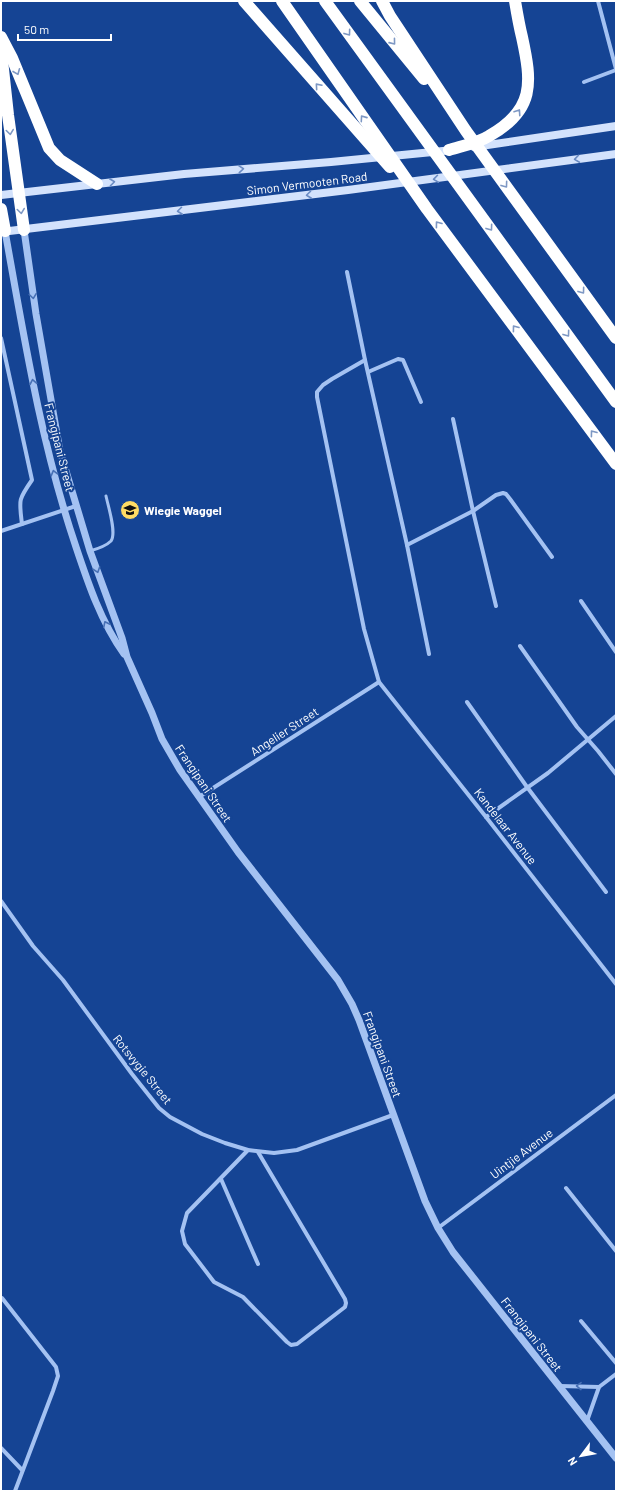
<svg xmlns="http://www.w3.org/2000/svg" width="617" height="1492" viewBox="0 0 617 1492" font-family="Barlow,sans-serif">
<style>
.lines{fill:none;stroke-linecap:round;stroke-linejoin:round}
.service{stroke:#a4c2f2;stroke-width:3}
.minor{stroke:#a4c2f2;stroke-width:4}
.tertiary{stroke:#a4c2f2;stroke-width:7}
.secondary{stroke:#d3e2fc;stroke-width:8}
.motorway{stroke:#fff;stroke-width:12}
.oneway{stroke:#7e98c4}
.oneway2{stroke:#6a8bc3}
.oneway3{stroke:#4770b5}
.labels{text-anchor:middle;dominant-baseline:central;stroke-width:4;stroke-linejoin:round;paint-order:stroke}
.street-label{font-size:12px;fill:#fff;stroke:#154494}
.poi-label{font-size:12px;font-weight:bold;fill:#fff;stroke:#154494;text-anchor:start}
</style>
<rect width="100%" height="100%" fill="#154494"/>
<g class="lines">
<path class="service" d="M90,551C97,549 106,546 111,541C117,533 108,506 106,496"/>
<g class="minor">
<polyline points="598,1 616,69"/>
<polyline points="584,82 616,70"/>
<polyline points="347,272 365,360 332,379 323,385 317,392 317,397 364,629 379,682 486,817 616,984"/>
<path d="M1,338L32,480C18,500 19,500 22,524"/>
<polyline points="365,360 407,545 429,654"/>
<polyline points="368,372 398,359 403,360 421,402"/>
<polyline points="453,419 473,511 496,606"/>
<polyline points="1,531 76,506"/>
<polyline points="407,545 473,511 496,495 503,493 506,494 510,499 552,557"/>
<polyline points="581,601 616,652"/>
<polyline points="520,646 577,727 598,751 616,774"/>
<polyline points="467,702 527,787 606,892"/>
<polyline points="199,797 379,682"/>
<polyline points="486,817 548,773 616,716"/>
<polyline points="1,901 33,946 63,980 132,1074 159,1108 170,1117 202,1134 225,1143 248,1150 274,1153 297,1150 393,1115"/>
<polyline points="248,1150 187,1213 182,1231 185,1244 214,1282 243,1297 287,1342 291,1345 297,1344 345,1307 346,1303 345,1299 258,1152"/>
<polyline points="221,1179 258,1264"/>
<polyline points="566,1188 616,1251"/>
<polyline points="438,1228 616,1095"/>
<polyline points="2,1298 56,1367 58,1376 53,1391 15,1491"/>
<polyline points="581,1321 616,1363"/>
<polyline points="560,1386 599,1387"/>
<polyline points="587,1421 599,1387 616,1374"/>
<polyline points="1,1448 22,1470"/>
</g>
<g class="tertiary">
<polyline points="24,230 36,314 60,451 90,551 122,638 127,657 152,713 162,739 180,770 238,852 338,980 352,1004 359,1020 425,1201 438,1228 453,1252 616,1458"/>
<path d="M5,231C24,337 41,444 76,547C88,583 101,622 124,654"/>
</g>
<g class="secondary">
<polyline points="474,147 616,126"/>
<polyline points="1,195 184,174 331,162 453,150"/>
<polyline points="1,232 348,190 616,154"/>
</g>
<g class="motorway">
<polyline points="244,1 390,167"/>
<polyline points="282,1 427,209 616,464"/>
<polyline points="325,1 616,402"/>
<polyline points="360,1 424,79"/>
<polyline points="382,1 390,16 466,131 616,338"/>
<polyline points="1,37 12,58 49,148 60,160 97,184"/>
<polyline points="1,51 8,115 24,230"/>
<path d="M449,150C462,146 478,143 489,136C535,110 532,83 522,37C519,25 517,13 515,1"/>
<polyline points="1,209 5,231"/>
</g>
</g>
<defs><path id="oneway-chevron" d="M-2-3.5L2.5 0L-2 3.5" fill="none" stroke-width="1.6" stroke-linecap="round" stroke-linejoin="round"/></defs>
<g class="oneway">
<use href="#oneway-chevron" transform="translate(348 33) rotate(54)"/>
<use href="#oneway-chevron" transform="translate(393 42) rotate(51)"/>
<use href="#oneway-chevron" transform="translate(17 72) rotate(68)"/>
<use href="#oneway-chevron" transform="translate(318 86) rotate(-131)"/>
<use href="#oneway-chevron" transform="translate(518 112) rotate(-56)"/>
<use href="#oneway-chevron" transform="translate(363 118) rotate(-125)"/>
<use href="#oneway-chevron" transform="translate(10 132) rotate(82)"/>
<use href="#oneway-chevron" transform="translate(505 185) rotate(54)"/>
<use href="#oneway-chevron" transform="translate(21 211) rotate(82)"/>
<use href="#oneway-chevron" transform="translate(438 224) rotate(-127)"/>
<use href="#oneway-chevron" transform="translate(490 228) rotate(54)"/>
<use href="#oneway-chevron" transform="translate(582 291) rotate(54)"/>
<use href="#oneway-chevron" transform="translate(515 328) rotate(-127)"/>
<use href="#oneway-chevron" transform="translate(567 334) rotate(54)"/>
<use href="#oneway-chevron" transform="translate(593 433) rotate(-127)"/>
</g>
<g class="oneway2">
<use href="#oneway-chevron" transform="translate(577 159) rotate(172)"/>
<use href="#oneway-chevron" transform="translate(241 169) rotate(-5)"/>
<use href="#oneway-chevron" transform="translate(436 179) rotate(172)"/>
<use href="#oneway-chevron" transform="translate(112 182) rotate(-7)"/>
<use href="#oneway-chevron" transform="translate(309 195) rotate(173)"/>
<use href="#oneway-chevron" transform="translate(180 211) rotate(173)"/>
</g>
<g class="oneway3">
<use href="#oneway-chevron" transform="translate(33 296) rotate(82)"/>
<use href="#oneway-chevron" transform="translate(33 382) rotate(-101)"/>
<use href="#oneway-chevron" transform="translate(54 473) rotate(-105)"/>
<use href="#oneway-chevron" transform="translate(97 570) rotate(71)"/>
<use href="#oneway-chevron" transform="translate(106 624) rotate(-116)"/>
<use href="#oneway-chevron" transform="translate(579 1386) rotate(-179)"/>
</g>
<defs>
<symbol id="school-disc" viewBox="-11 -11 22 22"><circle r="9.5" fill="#ffdc64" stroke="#154494"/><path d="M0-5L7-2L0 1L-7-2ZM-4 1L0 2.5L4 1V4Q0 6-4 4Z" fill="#111"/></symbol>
</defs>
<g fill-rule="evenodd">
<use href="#school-disc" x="119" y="499" width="22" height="22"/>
</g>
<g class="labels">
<g class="street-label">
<text transform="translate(307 183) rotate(-7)">Simon Vermooten Road</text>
<text transform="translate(60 447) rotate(76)">Frangipani Street</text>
<text transform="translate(284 731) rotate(-33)">Angelier Street</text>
<text transform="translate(204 783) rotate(56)">Frangipani Street</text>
<text transform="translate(506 826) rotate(52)">Kandelaar Avenue</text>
<text transform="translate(383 1054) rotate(70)">Frangipani Street</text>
<text transform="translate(143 1069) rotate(51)">Rotsvygie Street</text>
<text transform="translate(521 1153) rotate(-37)">Uintjie Avenue</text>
<text transform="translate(532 1334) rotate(52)">Frangipani Street</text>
</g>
<g class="poi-label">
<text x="144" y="510">Wiegie Waggel</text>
</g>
</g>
<rect width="617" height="1492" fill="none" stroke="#ffffff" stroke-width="4"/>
<g transform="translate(581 1456) rotate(238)" stroke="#154494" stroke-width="3" paint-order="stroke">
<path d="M0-3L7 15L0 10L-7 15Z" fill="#ffffff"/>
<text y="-6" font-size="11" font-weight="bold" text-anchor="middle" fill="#ffffff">N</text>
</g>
<path d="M18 34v6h93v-6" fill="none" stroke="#ffffff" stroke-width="2"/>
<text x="24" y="34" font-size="12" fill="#ffffff" stroke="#154494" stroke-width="3" paint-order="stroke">50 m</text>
</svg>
